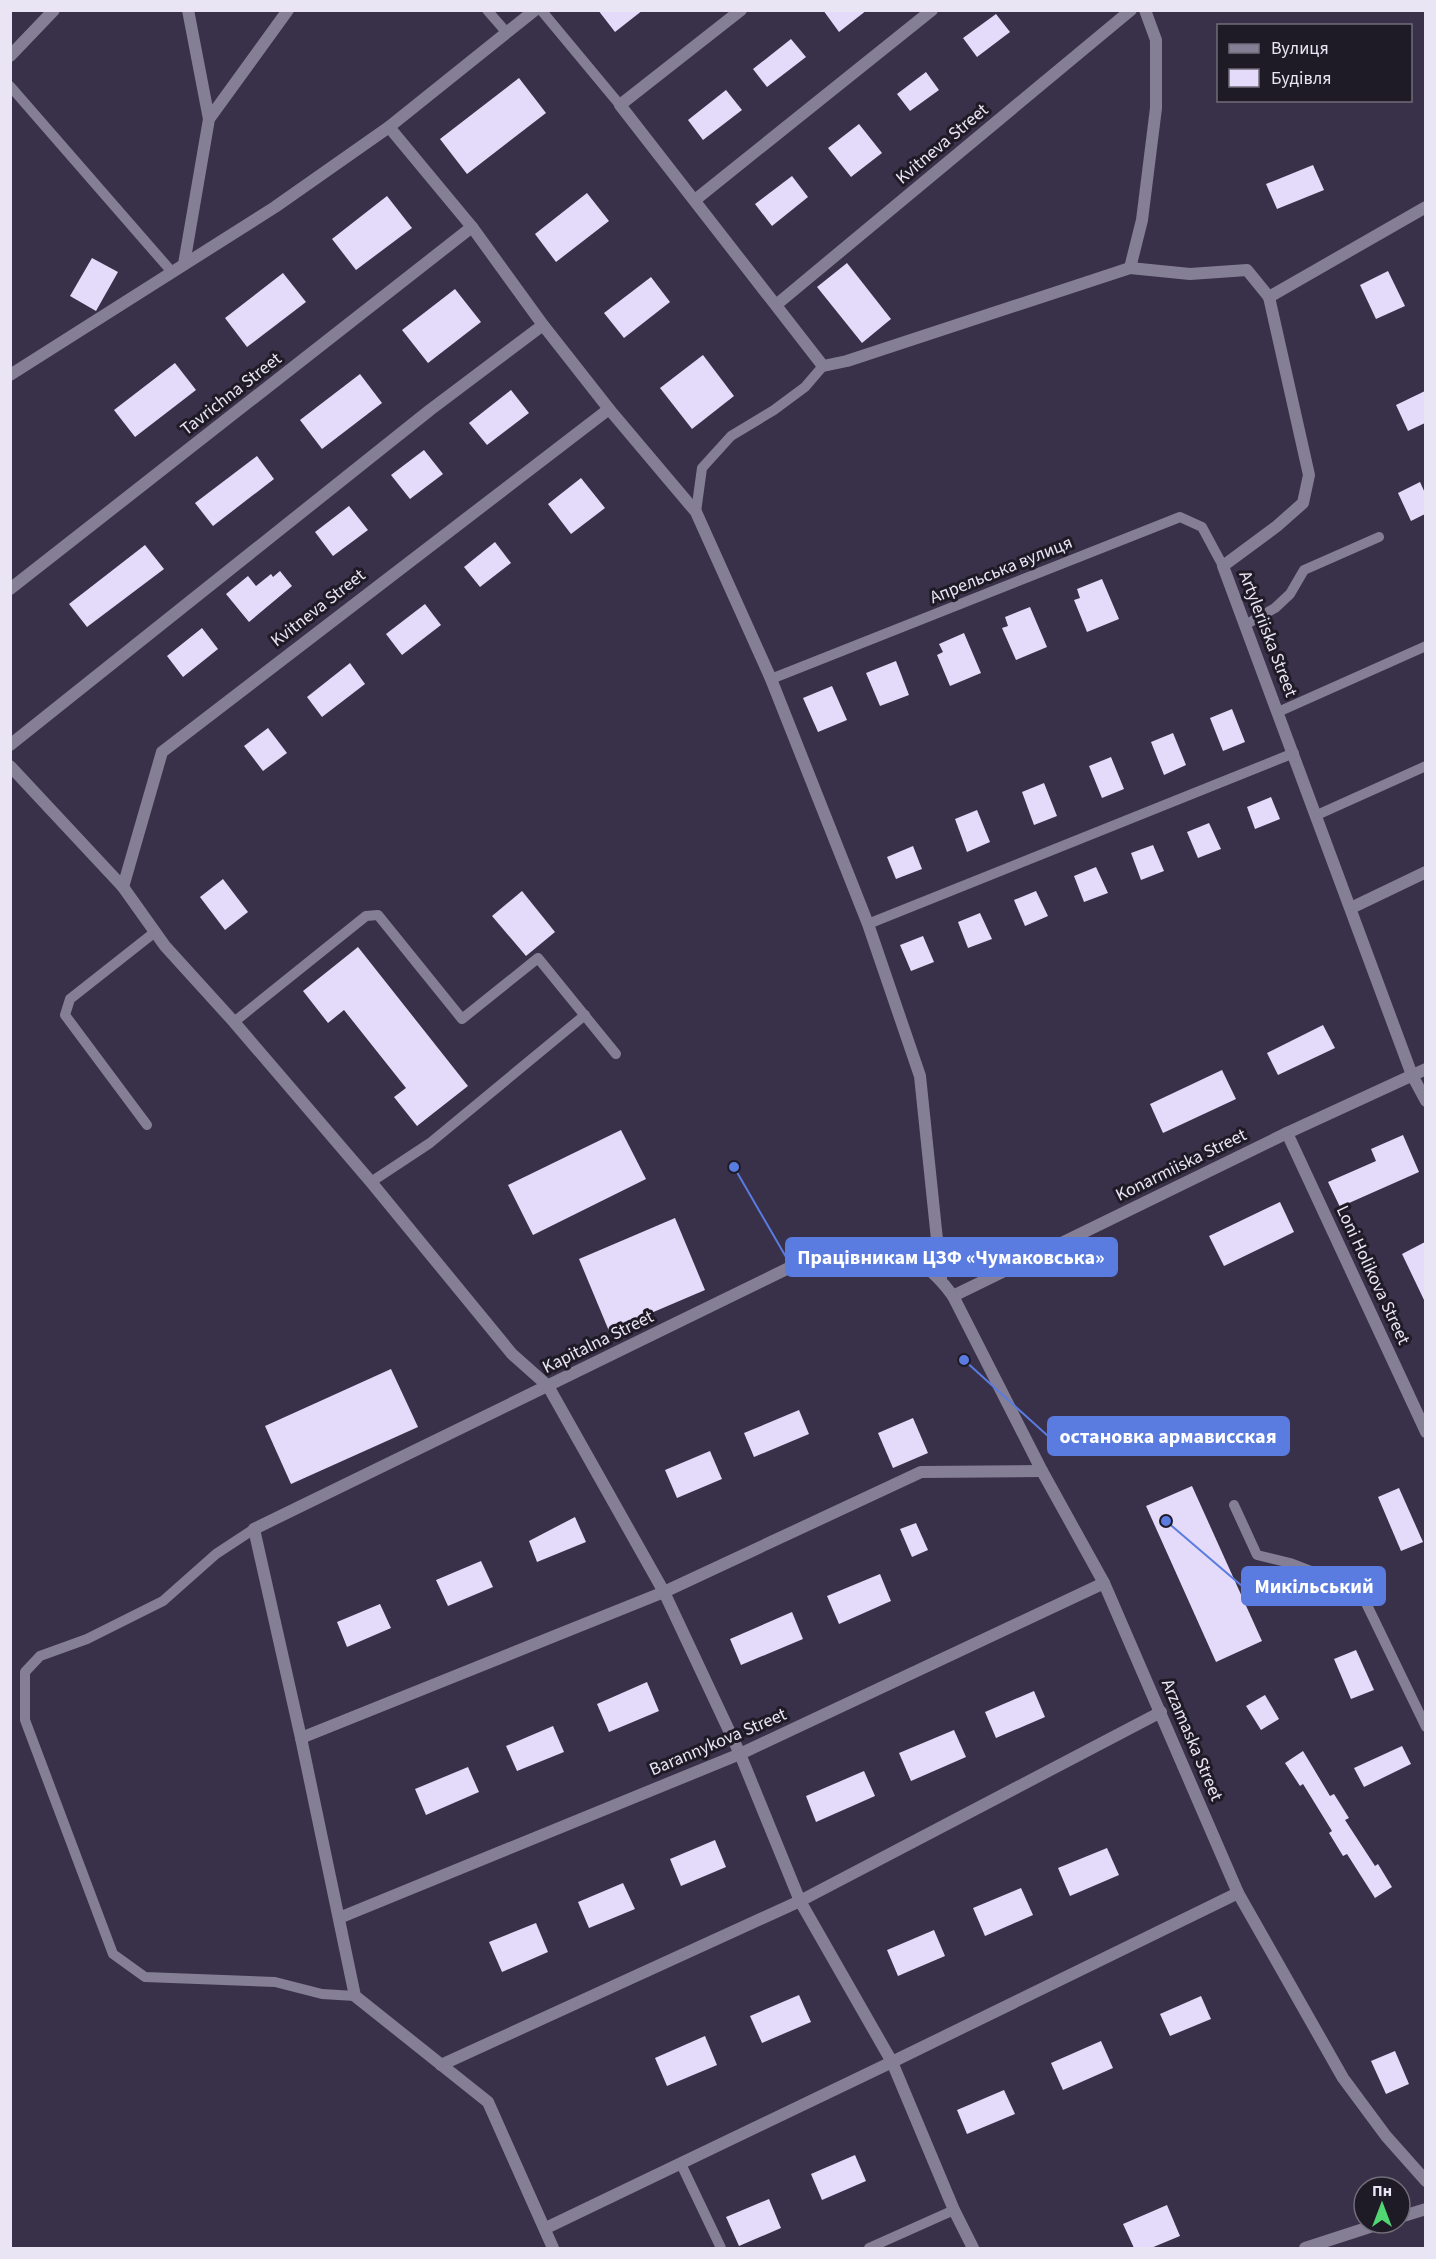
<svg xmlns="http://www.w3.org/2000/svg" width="1436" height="2259" viewBox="0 0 1436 2259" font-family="'Source Sans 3',sans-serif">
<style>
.building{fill:#e3dbf9}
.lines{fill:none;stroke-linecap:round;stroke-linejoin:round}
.lane{stroke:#857f95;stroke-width:10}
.street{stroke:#857f95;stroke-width:12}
.labels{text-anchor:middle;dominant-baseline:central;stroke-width:6;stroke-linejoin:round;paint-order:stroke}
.street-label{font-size:18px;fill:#e9e5f4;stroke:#1f1b26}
.leader{fill:none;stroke:#5a7be0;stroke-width:2}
.callout-dot{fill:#5a7be0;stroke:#1f1b26;stroke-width:2}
.callout{fill:#5a7be0;stroke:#5a7be0;stroke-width:2}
.callout-label{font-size:20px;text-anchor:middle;font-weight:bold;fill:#fff}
</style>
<rect width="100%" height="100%" fill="#393149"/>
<g class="building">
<polygon points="598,10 643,10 615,32"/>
<polygon points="823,10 867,10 839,32"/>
<polygon points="996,14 1010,32 977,57 963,38"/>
<polygon points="791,39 806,57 767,87 753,69"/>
<polygon points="926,72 939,90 910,111 897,94"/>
<polygon points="519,78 546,113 467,174 440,139"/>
<polygon points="726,90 742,110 703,140 688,120"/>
<polygon points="859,124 882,153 851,177 828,148"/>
<polygon points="1313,165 1324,190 1277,209 1266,184"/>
<polygon points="792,176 808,197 772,226 755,204"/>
<polygon points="587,193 609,221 556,262 535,234"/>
<polygon points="387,196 412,228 356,270 332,239"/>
<polygon points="92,258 118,272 96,311 70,296"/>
<polygon points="847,263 891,319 862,343 817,287"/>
<polygon points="1388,271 1405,306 1376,319 1360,285"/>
<polygon points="283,273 306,302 247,347 225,318"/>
<polygon points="651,277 670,302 624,338 604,313"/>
<polygon points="455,289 481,322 428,363 402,330"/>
<polygon points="703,355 734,396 692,429 660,388"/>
<polygon points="175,363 196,390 135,437 114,410"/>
<polygon points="360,374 382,403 322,449 300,420"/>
<polygon points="511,390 529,413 487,445 469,423"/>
<polygon points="1425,391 1425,423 1408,431 1396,405"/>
<polygon points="424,450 443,474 410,499 391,475"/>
<polygon points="257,456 274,479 213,526 195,503"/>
<polygon points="581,478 605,508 571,534 548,504"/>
<polygon points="1420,482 1425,493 1425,514 1411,521 1398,493"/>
<polygon points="349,506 368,530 333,556 315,532"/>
<polygon points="495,542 511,563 480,587 464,567"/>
<polygon points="145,545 164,569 87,627 69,604"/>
<polygon points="280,571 292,586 249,622 226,594 248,576 256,586 271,574 273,577"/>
<polygon points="1102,579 1119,619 1087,632 1074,600 1080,598 1077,589"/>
<polygon points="425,604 441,625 402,655 386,634"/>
<polygon points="1030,607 1047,647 1016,660 1002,628 1008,626 1005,617"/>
<polygon points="202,628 218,649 183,677 167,656"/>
<polygon points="964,633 981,673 950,686 937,655 943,652 939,644"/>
<polygon points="896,661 909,695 880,706 866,673"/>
<polygon points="350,663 365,684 322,717 307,697"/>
<polygon points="832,686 847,720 818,732 803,698"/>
<polygon points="1232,709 1245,742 1223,751 1210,718"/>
<polygon points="268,728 287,753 263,771 244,746"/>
<polygon points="1173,733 1186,765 1164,775 1151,742"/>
<polygon points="1111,757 1124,789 1102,798 1089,766"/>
<polygon points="1044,783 1057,816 1034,825 1022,792"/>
<polygon points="1271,797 1280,819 1255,829 1247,807"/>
<polygon points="977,810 990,842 967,852 955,819"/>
<polygon points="1209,823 1221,849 1198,858 1187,832"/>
<polygon points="1153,845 1164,871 1141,880 1131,853"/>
<polygon points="913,846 922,869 896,879 887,857"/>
<polygon points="1096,867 1108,893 1084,902 1074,876"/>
<polygon points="223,879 248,912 225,930 200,897"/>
<polygon points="522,891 555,932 526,956 492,916"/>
<polygon points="1036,891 1048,916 1025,926 1014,900"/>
<polygon points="980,913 992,939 968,948 958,922"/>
<polygon points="923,936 934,962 911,971 900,945"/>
<polygon points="358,947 468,1086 417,1126 394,1097 406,1088 344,1010 328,1023 303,991"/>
<polygon points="1323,1025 1335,1048 1278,1075 1267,1053"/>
<polygon points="1222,1070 1236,1099 1163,1133 1150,1104"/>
<polygon points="621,1130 646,1179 533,1235 508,1185"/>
<polygon points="1403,1135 1419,1172 1340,1207 1328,1182 1376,1161 1371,1149"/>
<polygon points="1280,1202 1294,1232 1224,1266 1209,1236"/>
<polygon points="675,1218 705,1290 609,1331 579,1259"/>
<polygon points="1425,1242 1425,1302 1402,1254"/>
<polygon points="391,1369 418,1427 291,1484 265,1426"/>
<polygon points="799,1410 809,1434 754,1457 744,1433"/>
<polygon points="913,1418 928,1453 893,1468 878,1433"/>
<polygon points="710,1451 722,1479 677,1498 665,1470"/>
<polygon points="1192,1486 1262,1641 1216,1662 1146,1506"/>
<polygon points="1399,1488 1423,1542 1401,1551 1378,1497"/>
<polygon points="575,1517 586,1542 537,1562 529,1541"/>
<polygon points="916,1523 928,1550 912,1557 900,1529"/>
<polygon points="481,1561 493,1587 448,1606 436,1580"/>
<polygon points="880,1574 891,1601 839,1624 827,1596"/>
<polygon points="380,1604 391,1628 347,1647 337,1622"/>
<polygon points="792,1612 803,1639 741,1665 730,1639"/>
<polygon points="1356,1650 1374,1690 1351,1699 1334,1659"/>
<polygon points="647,1682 659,1711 609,1732 597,1704"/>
<polygon points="1034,1691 1045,1717 996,1738 985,1712"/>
<polygon points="1265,1695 1279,1719 1261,1730 1246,1706"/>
<polygon points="553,1726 564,1752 517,1771 506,1746"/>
<polygon points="954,1730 966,1757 911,1781 899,1753"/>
<polygon points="1402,1746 1411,1764 1364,1787 1354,1768"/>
<polygon points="1303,1751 1330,1796 1334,1794 1349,1818 1345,1820 1375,1866 1378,1864 1392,1887 1375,1898 1347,1854 1343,1856 1329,1833 1332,1831 1303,1784 1300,1786 1285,1763"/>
<polygon points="468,1767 479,1792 426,1815 415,1789"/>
<polygon points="864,1771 875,1796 816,1822 806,1796"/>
<polygon points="715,1840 726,1867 681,1886 670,1859"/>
<polygon points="1107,1848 1119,1875 1070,1896 1058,1868"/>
<polygon points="623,1883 635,1909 589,1928 578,1902"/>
<polygon points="1021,1888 1033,1915 985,1936 973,1908"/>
<polygon points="536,1923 548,1952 502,1972 489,1942"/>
<polygon points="934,1930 945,1956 898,1976 887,1950"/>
<polygon points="799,1995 811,2022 762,2043 750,2016"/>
<polygon points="1201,1996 1211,2019 1170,2036 1160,2014"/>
<polygon points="705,2036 717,2065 667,2086 655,2058"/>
<polygon points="1101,2041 1113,2068 1063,2090 1051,2063"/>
<polygon points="1395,2051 1409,2084 1386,2094 1371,2061"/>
<polygon points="1004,2090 1015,2114 967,2134 957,2110"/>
<polygon points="855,2155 866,2181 822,2200 811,2174"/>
<polygon points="769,2199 781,2228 739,2246 726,2217"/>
<polygon points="1167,2205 1180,2236 1151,2248 1134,2248 1123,2224"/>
</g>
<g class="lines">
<g class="lane">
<polyline points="487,10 507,33"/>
<polyline points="541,10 620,105"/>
<polyline points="10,86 172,272"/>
<polyline points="696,512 702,468 731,436 774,410 805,387 823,366"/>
<polyline points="1245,625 1275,608 1290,594 1304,570 1379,537"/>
<polyline points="771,679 1180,517 1202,527 1223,566"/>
<polyline points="1278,712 1426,646"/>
<polyline points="1317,815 1426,766"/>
<polyline points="868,924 1294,753"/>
<polyline points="234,1022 366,916 378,915 462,1019 538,958 616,1054"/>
<polyline points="147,1125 65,1015 70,999 155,932"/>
<polyline points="371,1182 430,1143 585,1015"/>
<polyline points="1234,1505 1257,1555 1290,1563 1342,1583 1365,1601 1426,1727"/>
<polyline points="254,1529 216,1554 163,1601 87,1639 40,1656 25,1672 25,1720 113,1954 145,1977 275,1982 322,1994 355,1996"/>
<polyline points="681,2164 721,2248"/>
<polyline points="869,2248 954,2210"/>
</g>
<g class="street">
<polyline points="188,10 209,119"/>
<polyline points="741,10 620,105 823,366 847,361 1130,268 1190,274 1247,270 1269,297 1426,207"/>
<polyline points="10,56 54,10"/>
<polyline points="389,127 472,227 543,325 609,409 696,512 771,679 868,924 920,1076 941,1278"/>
<polyline points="695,200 932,10"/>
<polyline points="184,264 209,119 288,10"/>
<polyline points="1130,268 1142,220 1156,108 1156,40 1145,10"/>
<polyline points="1269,297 1309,475 1303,503 1277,526 1223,566 1412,1075 1426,1101"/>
<polyline points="776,305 1131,10"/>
<polyline points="10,375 275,207 389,127 535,10"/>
<polyline points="10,589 472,227"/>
<polyline points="10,745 430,410 543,325"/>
<polyline points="10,766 123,887 165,946 234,1022 371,1182 512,1354 548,1386 664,1592 740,1754 800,1901 892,2062 954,2210 973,2248"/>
<polyline points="123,887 162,752 609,409"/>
<polyline points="1351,908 1426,872"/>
<polyline points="1287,1133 1426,1432"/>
<polyline points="953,1296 1287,1133 1426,1069"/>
<polyline points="301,1738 664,1592 921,1472 1042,1471"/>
<polyline points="339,1918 740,1754 1104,1583"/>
<polyline points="441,2065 800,1901 1161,1712"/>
<polyline points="1400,2217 1426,2209"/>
<polyline points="546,2228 892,2062 1238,1893"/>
<path d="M553,2248L488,2102L355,1996L301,1738L254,1529L797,1264C815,1258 847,1245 864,1244C900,1242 933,1268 953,1296L1042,1471L1104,1583L1238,1893L1343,2078L1386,2136L1426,2181"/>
<polyline points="1305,2248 1382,2223"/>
</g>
</g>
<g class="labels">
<g class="street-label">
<text transform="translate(942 144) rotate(-40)">Kvitneva Street</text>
<text transform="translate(231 394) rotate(-38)">Tavrichna Street</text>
<text transform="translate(1001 570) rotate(-22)">Апрельська вулиця</text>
<text transform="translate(318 608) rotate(-38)">Kvitneva Street</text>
<text transform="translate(1268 634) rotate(69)">Artyleriiska Street</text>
<text transform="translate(1181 1165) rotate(-26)">Konarmiiska Street</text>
<text transform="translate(1373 1275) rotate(65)">Loni Holikova Street</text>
<text transform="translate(598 1342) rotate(-26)">Kapitalna Street</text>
<text transform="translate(1192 1740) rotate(67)">Arzamaska Street</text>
<text transform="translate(718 1742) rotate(-23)">Barannykova Street</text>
</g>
</g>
<path class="leader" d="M734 1167L786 1257M964 1360L1048 1436M1166 1521L1242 1586"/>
<g class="callout-dot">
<circle cx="734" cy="1167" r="6"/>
<circle cx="964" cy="1360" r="6"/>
<circle cx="1166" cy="1521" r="6"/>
</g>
<g class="callout">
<rect x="786" y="1238" width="331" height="38" rx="6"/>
<rect x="1048" y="1417" width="241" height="38" rx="6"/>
<rect x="1242" y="1567" width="143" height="38" rx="6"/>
</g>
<g class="callout-label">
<text x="951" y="1264">Працівникам ЦЗФ «Чумаковська»</text>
<text x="1168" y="1443">остановка армависская</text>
<text x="1314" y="1593">Микільський</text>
</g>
<rect width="1436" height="2259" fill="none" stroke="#e9e5f4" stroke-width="24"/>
<rect x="1217" y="24" width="195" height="78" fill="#1f1b26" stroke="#706c78" stroke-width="1.5"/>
<rect x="1229" y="44" width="30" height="9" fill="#857f95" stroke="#706c78" stroke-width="1.5"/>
<text x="1271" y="54" font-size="18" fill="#e9e5f4">Вулиця</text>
<rect x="1229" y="69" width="30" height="18" fill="#e3dbf9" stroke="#706c78" stroke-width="1.5"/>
<text x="1271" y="84" font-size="18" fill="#e9e5f4">Будівля</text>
<g transform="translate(1382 2205)"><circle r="28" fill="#1f1b26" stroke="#706c78" stroke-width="1.5"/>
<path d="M0-4.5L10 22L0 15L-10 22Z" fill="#52d673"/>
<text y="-9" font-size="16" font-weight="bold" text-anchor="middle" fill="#e9e5f4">Пн</text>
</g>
</svg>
